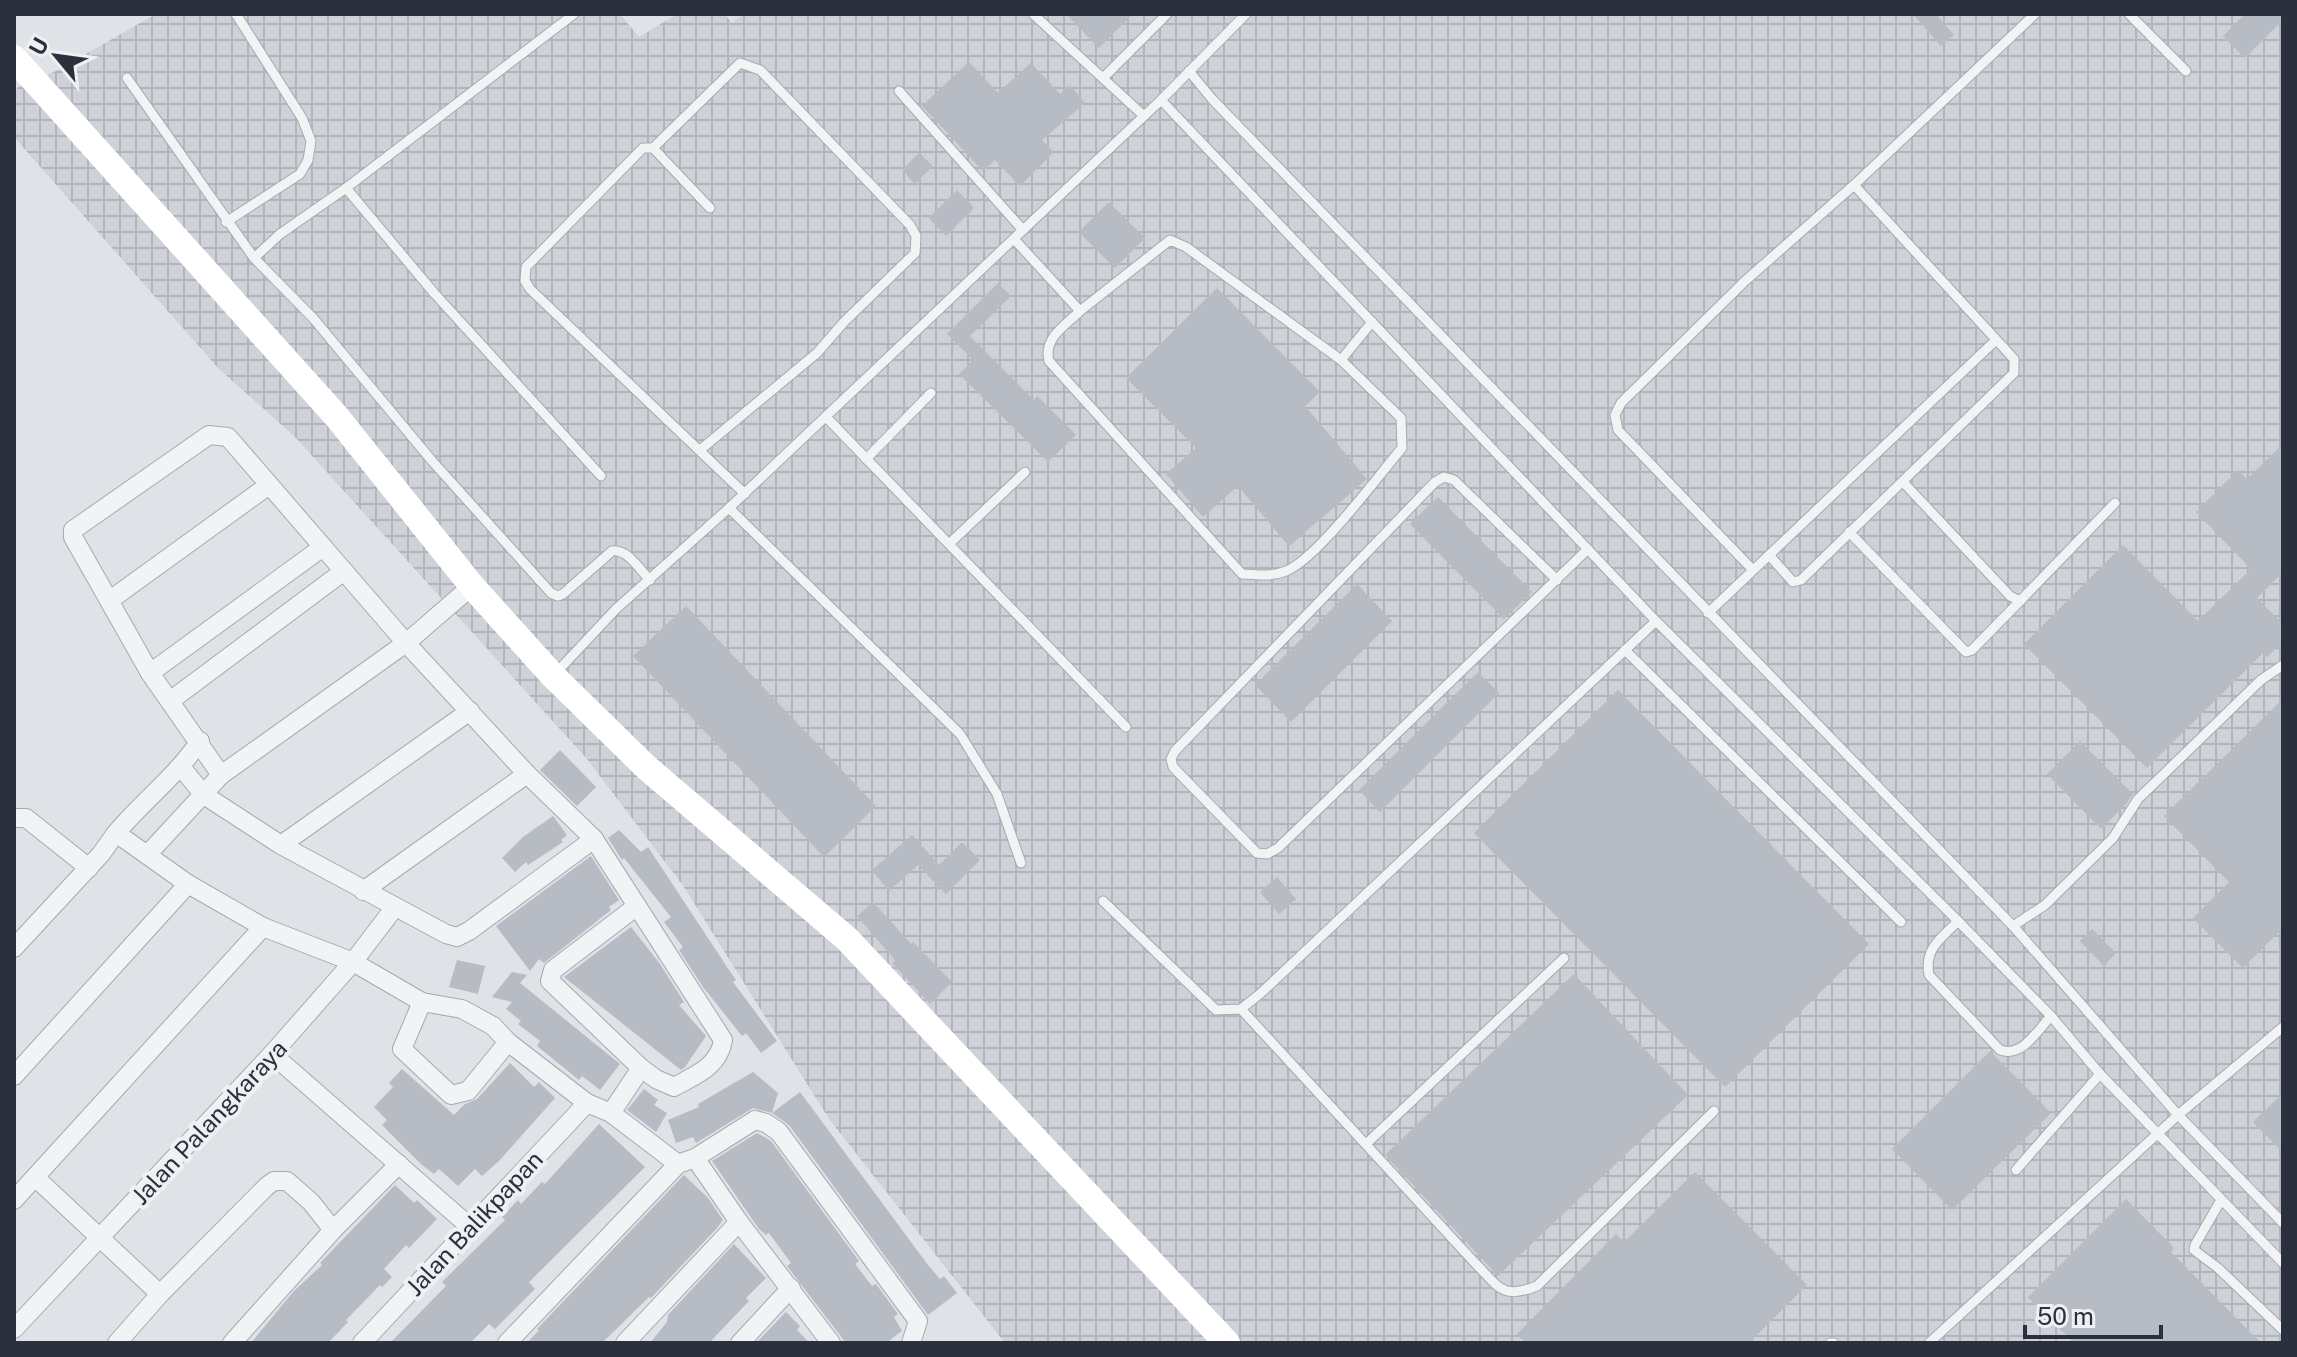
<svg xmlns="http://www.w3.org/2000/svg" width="2297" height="1357" viewBox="0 0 2297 1357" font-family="'Public Sans',sans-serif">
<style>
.industrial{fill:url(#industrial-grid)}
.building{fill:#b7bbc3}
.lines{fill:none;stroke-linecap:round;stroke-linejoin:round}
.service-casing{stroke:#a5a9b0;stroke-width:11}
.minor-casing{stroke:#a5a9b0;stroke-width:20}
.service{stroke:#f1f3f5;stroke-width:9}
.minor{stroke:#f1f3f5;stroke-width:18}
.secondary{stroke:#fff;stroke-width:26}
.labels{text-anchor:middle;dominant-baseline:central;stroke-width:8;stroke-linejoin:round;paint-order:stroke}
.street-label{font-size:24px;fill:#2a303c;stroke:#eef1f4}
</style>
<defs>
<pattern id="industrial-grid" width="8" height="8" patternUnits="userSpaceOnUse" patternTransform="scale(2)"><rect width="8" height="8" fill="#ced1d8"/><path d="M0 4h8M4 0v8" fill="none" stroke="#b1b4ba"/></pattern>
</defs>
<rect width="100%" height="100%" fill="#dfe2e7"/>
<polygon class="industrial" points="156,14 620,14 639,37 677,14 724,14 732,23 743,14 2283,14 2283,1343 1005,1343 829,1119 684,887 587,759 295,437 219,369 14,137 14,93 18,87 54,72"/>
<g class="building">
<polygon points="1066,14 1133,14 1099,48"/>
<polygon points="1913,14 1936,14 1954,35 1941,46"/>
<polygon points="2245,14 2283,14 2283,20 2245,58 2223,36"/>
<polygon points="969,62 998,93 1031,63 1060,94 1070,85 1085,103 1042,140 1054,152 1020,186 995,160 983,171 922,106"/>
<polygon points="919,153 933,166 915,184 902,170"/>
<polygon points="957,190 974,208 946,236 929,218"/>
<polygon points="1109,202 1145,238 1115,268 1079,232"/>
<polygon points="998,283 1011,296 970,336 1034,400 1037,396 1076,435 1048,462 959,374 973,360 947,334"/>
<polygon points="1217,288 1320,392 1305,406 1367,479 1289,546 1238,486 1203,517 1166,474 1196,448 1126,378"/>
<polygon points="2283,444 2283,572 2257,598 2283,624 2283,641 2267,657 2263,653 2147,768 2024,644 2123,545 2198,621 2251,569 2196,512 2238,470 2247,479"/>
<polygon points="1438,497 1532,592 1504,619 1410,524"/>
<polygon points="1357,584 1392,621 1291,722 1255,685"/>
<polygon points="686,606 876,806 824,857 633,656"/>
<polygon points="1478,672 1499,693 1380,812 1359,790"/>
<polygon points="1618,690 1869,944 1725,1087 1474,833"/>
<polygon points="2283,699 2283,928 2243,968 2193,918 2229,882 2164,816"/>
<polygon points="2080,741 2133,794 2125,805 2101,829 2047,774"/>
<polygon points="560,750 596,787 577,806 540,770"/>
<polygon points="553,816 567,835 561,840 563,842 528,865 526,862 515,872 502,858 523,837"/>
<polygon points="619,830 641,852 648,847 727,967 736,980 733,982 777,1041 761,1053 746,1033 742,1036 703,987 679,950 683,947 664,922 671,917 624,858 622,860 608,838"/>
<polygon points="912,835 939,865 962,842 980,860 946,894 918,865 889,891 872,870"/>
<polygon points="591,856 619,900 609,907 611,910 544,963 539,959 530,971 496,926"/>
<polygon points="1277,877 1296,899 1279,914 1260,892"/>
<polygon points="873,902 911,944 913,942 952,982 930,1004 892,963 895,960 857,916"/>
<polygon points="631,927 660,964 684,1002 679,1005 706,1036 685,1067 681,1070 564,977"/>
<polygon points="2092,929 2116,953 2104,966 2080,941"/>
<polygon points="457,960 485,966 478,994 449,987"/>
<polygon points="512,972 527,975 520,983 620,1064 600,1090 582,1076 579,1080 537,1046 540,1041 518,1024 521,1021 506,1009 512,1002 492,997"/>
<polygon points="1574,974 1688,1095 1498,1276 1385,1155"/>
<polygon points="1990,1051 2051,1113 1952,1210 1892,1149"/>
<polygon points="510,1063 534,1087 539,1082 555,1098 499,1161 482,1176 475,1169 458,1186 439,1169 434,1174 422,1165 382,1125 387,1120 374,1107 393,1087 389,1083 402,1069 454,1115 465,1104 477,1099"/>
<polygon points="753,1072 778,1093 772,1113 753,1108 696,1143 693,1137 676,1143 668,1120 699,1107 698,1104"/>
<polygon points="644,1089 658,1100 654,1105 667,1113 656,1132 627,1110"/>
<polygon points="800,1092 928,1265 940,1279 944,1276 957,1293 928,1315 789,1125 772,1113"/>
<polygon points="2283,1093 2283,1152 2253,1122"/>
<polygon points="599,1124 645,1167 529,1282 535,1289 495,1329 489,1324 470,1343 390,1343 446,1286 442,1282 505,1220 502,1217 518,1200 521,1204 542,1182 545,1184"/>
<polygon points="757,1133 771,1141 859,1261 855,1264 872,1286 876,1284 898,1314 894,1317 902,1331 886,1343 846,1343 787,1266 791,1263 769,1233 766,1235 759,1229 712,1161"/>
<polygon points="1695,1172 1807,1285 1749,1343 1526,1343 1517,1334 1616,1234 1624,1242"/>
<polygon points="684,1175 708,1198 723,1220 717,1228 651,1298 649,1297 602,1343 527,1343 539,1330 537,1329"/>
<polygon points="395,1185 414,1203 417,1200 437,1219 409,1248 406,1245 384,1269 392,1277 382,1287 380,1285 346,1320 348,1322 328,1343 251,1343 294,1291 322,1265 320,1263"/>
<polygon points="2126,1199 2174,1248 2171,1252 2261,1343 2074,1343 2028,1297"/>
<polygon points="734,1244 766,1278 746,1298 749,1301 709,1343 650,1343 667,1322 668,1315"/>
<polygon points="786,1312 800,1326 797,1330 810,1343 756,1343"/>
</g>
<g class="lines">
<defs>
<g id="service">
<path d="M574,14L346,188L280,234L254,258L313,318L433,462L551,593L558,596L563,594L612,551C628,549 639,569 650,580"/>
<polyline points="1033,14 1144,116"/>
<polyline points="2129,14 2186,71"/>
<polyline points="1189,71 1212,99 2013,926 2178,1115 2283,1223"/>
<polyline points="127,78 254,258"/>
<polyline points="1103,78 1167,14"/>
<polyline points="899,91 1023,230"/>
<polyline points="1161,100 1656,621 1958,921 2051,1016 2100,1074 2283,1263"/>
<polyline points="653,148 740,63 760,70 910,225 916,236 915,253 844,322 817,353 700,450"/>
<polyline points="346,188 434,293 601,476"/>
<polyline points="710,208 653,148 643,148 526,267 525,281 530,289 745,494"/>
<polyline points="226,222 300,174 308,160 311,141 302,118 236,14"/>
<path d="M1014,239L1080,311C1065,326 1043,338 1049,361L1242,574C1257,575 1272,577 1286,571C1317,559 1378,476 1402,448L1401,418L1341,360L1186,247L1170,240L1080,311"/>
<polyline points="1341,360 1372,322"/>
<polyline points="826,417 1126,727"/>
<polyline points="866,459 931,393"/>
<polyline points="1903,482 2010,596 2020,601 2115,503"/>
<polyline points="729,508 960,734 997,794 1021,863"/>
<polyline points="1849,532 1966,652 1972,650 2020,601"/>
<polyline points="949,544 1025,472"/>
<polyline points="1769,555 1793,582 1801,580 2014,373 2014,359 1854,185"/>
<polyline points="1753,570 1618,430 1615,415 1621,403 1745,281 1854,185 2035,14"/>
<polyline points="1557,580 1454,480 1444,477 1435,482 1175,751 1171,759 1173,767 1257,853 1267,854 1278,848 1588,549"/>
<polyline points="1708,613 1996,340"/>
<polyline points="1625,650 1901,922"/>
<polyline points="554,675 616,609 729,508 1023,230 1161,100 1246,14"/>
<polyline points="1103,901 1216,1010 1241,1009 1261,993 1656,621"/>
<path d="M1958,921C1941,939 1924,948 1929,975L2000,1050C2022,1058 2037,1031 2051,1016"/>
<polyline points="2013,926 2045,905 2113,838 2138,799 2261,680 2283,665"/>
<path d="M1241,1009L1475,1263C1499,1287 1502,1300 1537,1286L1714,1111"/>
<polyline points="1366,1144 1564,958"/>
<polyline points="2016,1170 2100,1074"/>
<polyline points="2221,1200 2195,1245 2194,1250 2218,1268 2283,1330"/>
<polyline points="1830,1343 1834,1343"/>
<polyline points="1929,1343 2178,1115 2283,1027"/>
</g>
<g id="minor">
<polyline points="110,600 269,485"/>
<polyline points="150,673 323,547"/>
<polyline points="170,701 344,571"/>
<polyline points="181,767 204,795 281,845 446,934 457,937 469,931 594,839"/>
<path d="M221,775L150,673L73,537V530L209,435L228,437L406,643L527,774L594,839L723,1040C719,1067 695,1075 674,1087L656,1079L641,1068L550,981L553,970L637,906"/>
<polyline points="14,818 26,818 89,868"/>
<path d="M116,833C143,801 176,776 200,741"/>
<polyline points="281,845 470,711"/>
<polyline points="147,855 221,775 406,643 472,586"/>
<polyline points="363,891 527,774"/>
<polyline points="14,948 101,854 116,833 188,884 263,927 353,962 422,1002 462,1009 493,1026 508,1042 587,1103 611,1113 678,1164"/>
<polyline points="422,1002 402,1049 451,1095 468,1091 508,1042"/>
<polyline points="272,1054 469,1226"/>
<polyline points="14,1076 188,884"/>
<polyline points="611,1113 641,1068"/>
<polyline points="695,1158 739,1222 831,1343"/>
<polyline points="36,1178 160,1294"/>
<polyline points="14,1200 263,927"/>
<polyline points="333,1230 399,1164"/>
<polyline points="14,1329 272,1054 353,962 395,907"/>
<polyline points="117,1343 160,1294 267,1186 274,1181 287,1181 311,1202 333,1230 232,1343"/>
<polyline points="362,1343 587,1103"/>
<polyline points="507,1343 678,1164 695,1158 755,1120 766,1123 779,1132 918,1321 911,1343"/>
<polyline points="625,1343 739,1222"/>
<polyline points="740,1343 791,1288"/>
</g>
</defs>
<use href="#service" class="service-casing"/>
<use href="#minor" class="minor-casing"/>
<use href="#service" class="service"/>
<use href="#minor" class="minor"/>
<polyline class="secondary" points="14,58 337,417 472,586 553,676 646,767 847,939 1227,1343"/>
</g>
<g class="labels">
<g class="street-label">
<text transform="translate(209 1122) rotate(-47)">Jalan Palangkaraya</text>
<text transform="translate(474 1223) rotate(-47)">Jalan Balikpapan</text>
</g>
</g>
<rect width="2297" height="1357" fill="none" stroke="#2a303c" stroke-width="32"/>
<g transform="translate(56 56) rotate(299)" stroke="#eef1f4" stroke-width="6" paint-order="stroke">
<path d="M0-6L14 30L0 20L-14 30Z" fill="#2a303c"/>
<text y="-12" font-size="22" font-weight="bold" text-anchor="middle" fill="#2a303c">U</text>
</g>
<path d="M2025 1325v12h136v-12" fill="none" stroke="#2a303c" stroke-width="4"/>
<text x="2037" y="1325" font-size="24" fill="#2a303c" stroke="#eef1f4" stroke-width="6" paint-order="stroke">50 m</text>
</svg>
